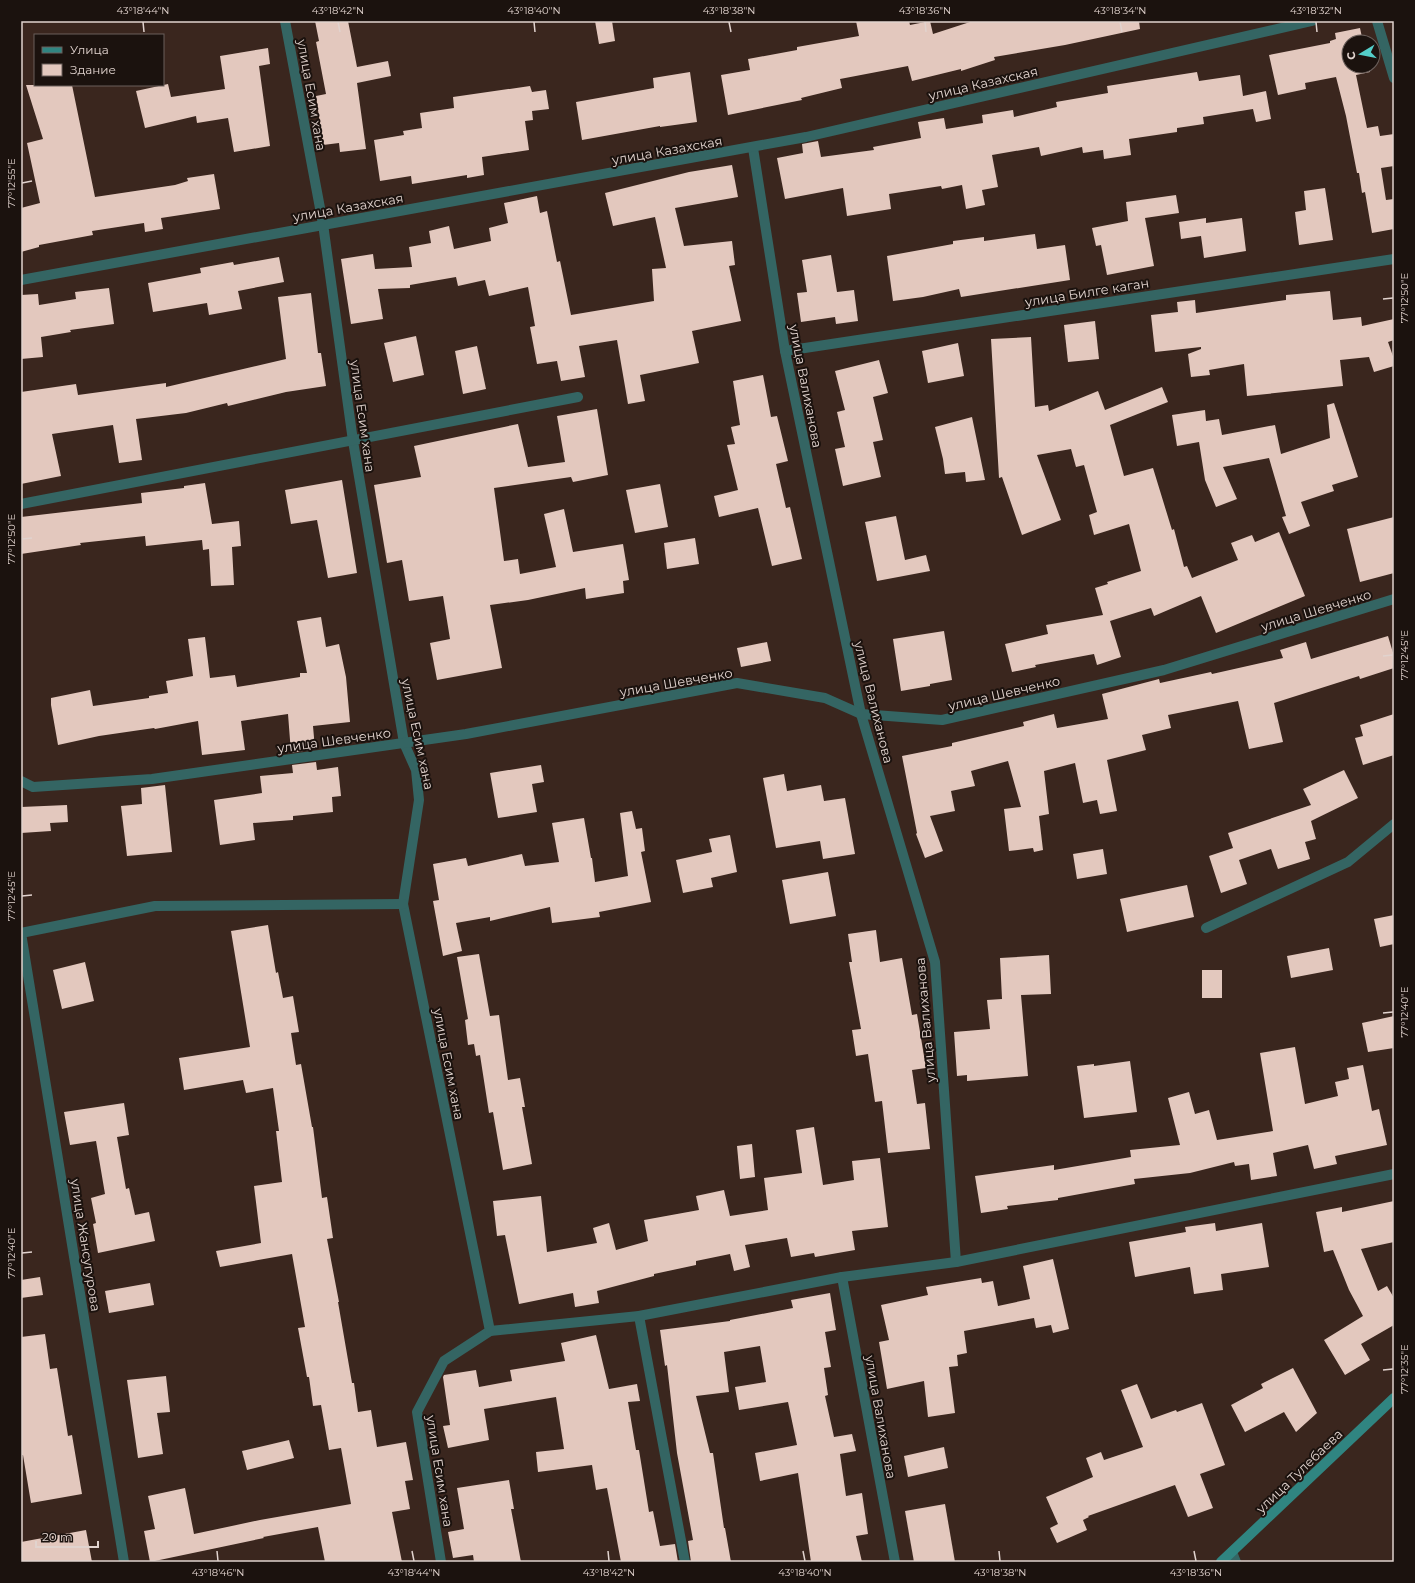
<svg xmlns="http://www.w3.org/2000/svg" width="1415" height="1583" viewBox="0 0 1415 1583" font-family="Montserrat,sans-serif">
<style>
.building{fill:#e3c8be}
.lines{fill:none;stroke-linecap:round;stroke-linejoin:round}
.street{stroke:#346563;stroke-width:10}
.secondary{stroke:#308581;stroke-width:10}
.ticks{fill:none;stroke:#e1d3ce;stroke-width:1.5}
.labels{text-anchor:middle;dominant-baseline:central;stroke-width:4;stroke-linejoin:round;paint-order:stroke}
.street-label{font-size:13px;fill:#e1d3ce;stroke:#1b120e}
.neatline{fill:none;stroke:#e1d3ce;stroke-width:1.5}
.ticks-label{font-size:10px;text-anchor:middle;fill:#e1d3ce}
</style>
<rect width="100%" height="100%" fill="#3a261e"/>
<g class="building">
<polygon points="315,21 348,21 357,67 388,61 391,76 357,83 366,149 340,152 339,143 323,145 316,96 326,94 316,42 319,41"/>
<polygon points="595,21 612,21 615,41 599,44"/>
<polygon points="856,21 909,21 910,25 930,21 933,34 973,21 1139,21 1140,29 1065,45 994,57 995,60 961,71 961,69 912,81 908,66 840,79 842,88 801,98 802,100 728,115 721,75 750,70 748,59 797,50 797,47 859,36"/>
<polygon points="1360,28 1363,42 1349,42 1349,66 1369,66 1370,72 1356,75 1367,128 1378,126 1380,136 1394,134 1394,166 1381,168 1386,200 1394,199 1394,229 1372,233 1365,192 1362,193 1359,173 1357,173 1346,116 1336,77 1305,83 1306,89 1278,95 1269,55 1330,43 1330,41 1336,39 1335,33"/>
<polygon points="268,48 270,64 259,66 270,146 234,152 228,118 197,123 196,116 145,128 136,91 168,84 171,97 225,89 220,56"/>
<polygon points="690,72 697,122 660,127 660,126 582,140 576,102 654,88 653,78"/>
<polygon points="1197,72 1199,81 1240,75 1243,96 1266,91 1271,119 1256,122 1253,109 1203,117 1204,124 1177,128 1177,132 1129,139 1131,155 1104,159 1103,150 1083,153 1082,147 1041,156 1039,147 992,155 998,187 982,190 985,205 966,209 962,185 942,189 941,186 889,194 891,209 847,216 843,188 785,199 777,158 803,153 802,144 818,141 821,157 874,150 873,147 921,138 918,122 944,118 946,129 983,123 982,115 1013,110 1014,117 1057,107 1056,102 1108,93 1107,86"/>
<polygon points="26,85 72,85 95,197 175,185 188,181 187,178 214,174 220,209 161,218 163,229 145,232 144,223 92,231 93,235 39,245 39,247 21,252 21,208 40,203 27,143 43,139"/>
<polygon points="530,86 532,92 546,90 549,109 532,111 533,120 525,121 529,150 482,157 484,175 467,178 467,175 412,184 411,176 380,181 374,140 404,135 403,131 422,128 420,113 454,108 453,97"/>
<polygon points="732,165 738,197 675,208 684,246 732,241 735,265 729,266 741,321 692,331 699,363 640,375 645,401 628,404 617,340 579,346 585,377 561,381 557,361 537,364 530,327 535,326 528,287 489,296 485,280 458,286 456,277 410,285 410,288 378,289 383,319 351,324 341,259 373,254 375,269 412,267 409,247 431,243 429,231 449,226 454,249 491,241 489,228 508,223 504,203 537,196 540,213 547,211 557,262 560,261 571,315 654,301 652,269 666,268 655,217 613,226 605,193 689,172"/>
<polygon points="1325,188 1333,240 1299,245 1295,212 1306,210 1304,191"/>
<polygon points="1176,195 1179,213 1145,218 1154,266 1107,275 1101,245 1096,246 1092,228 1128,221 1126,202"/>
<polygon points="1206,218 1206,223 1242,218 1246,251 1204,258 1201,236 1181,239 1179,222"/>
<polygon points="1035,234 1037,249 1065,245 1070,280 961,297 959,289 923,297 893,301 887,256 953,244 953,241 984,237 984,241"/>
<polygon points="831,255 837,292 854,290 858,321 836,324 835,317 801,322 797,293 807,292 802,260"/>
<polygon points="279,257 284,282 238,291 242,309 209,315 207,303 153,312 148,283 201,273 200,268 233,262 234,265"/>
<polygon points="109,288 114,324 70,330 71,332 41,337 43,357 21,359 21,295 38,294 39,305 76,299 75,292"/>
<polygon points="1330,291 1333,320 1361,317 1362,326 1394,319 1394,340 1388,342 1394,359 1394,366 1374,372 1369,357 1340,360 1343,386 1247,396 1244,364 1209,370 1210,375 1191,377 1188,354 1201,349 1201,347 1155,352 1151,315 1178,312 1177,302 1195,300 1196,313 1286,300 1286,295"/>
<polygon points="311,293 318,353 321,353 326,386 286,392 228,406 227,403 186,413 136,419 142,460 119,463 113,425 52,434 61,476 21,484 21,392 76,384 78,395 166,383 166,387 286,359 278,297"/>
<polygon points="1095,321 1099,359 1068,362 1064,325"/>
<polygon points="416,336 424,375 393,382 384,343"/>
<polygon points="1031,337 1035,407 1048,405 1049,411 1098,391 1105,410 1162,387 1168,402 1110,425 1124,476 1153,468 1172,530 1174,529 1184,567 1187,566 1192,578 1238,560 1231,543 1252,535 1255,542 1279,532 1305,596 1216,633 1201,596 1154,616 1151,608 1110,621 1121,657 1097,665 1094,654 1035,665 1036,667 1012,672 1005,644 1048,634 1046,625 1103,615 1095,588 1108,584 1107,582 1141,571 1129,524 1094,535 1089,515 1097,512 1084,465 1076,467 1071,449 1037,455 1061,520 1022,535 1002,477 999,478 991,339"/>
<polygon points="958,343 964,376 928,383 922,351"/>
<polygon points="477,346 486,389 463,394 455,351"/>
<polygon points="879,360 888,393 873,397 883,440 873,442 881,477 843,486 835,449 845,447 837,412 845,410 835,371"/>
<polygon points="763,375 771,417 777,416 788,461 776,464 786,508 790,507 802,559 772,566 758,508 719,517 714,496 738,490 727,445 735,444 731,427 740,425 733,381"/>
<polygon points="1334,403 1358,477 1332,485 1334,491 1301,502 1310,526 1289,534 1282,517 1286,516 1269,458 1223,467 1237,499 1216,507 1205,480 1199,442 1177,446 1172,415 1205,410 1206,421 1219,419 1222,435 1275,425 1281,454 1330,438 1327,405"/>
<polygon points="597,409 608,475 573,482 571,477 494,488 504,561 518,559 520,574 556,567 544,514 564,509 573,552 623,544 629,580 623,581 624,593 586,599 585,588 528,600 490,605 502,668 437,680 430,643 450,639 443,596 409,601 402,560 387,563 374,485 421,477 414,446 518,424 528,467 565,462 557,416"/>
<polygon points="972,417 985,480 966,482 965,472 945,474 943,459 935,427"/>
<polygon points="342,480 357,573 328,578 317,520 291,524 285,490"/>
<polygon points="205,483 212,524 239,521 241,546 232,547 234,585 211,586 209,549 203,550 202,540 146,546 145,536 80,543 81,545 21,554 21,517 142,503 141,493 184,488 184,486"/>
<polygon points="660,484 668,527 635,533 626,490"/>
<polygon points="896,516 905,560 926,555 930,571 877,581 865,522"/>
<polygon points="1394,517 1394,573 1360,582 1347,529"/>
<polygon points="695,538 699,564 667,569 664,543"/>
<polygon points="321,617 326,647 339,644 346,677 350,722 313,726 315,749 291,753 288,714 241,721 245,750 202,755 198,721 155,729 154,728 99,736 58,745 51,705 51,698 90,690 93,706 149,698 149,696 168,693 166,681 193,676 188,639 205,637 210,678 235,675 237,687 300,677 300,673 307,673 297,621"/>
<polygon points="944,631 952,680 930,684 930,686 901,691 893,639"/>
<polygon points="1388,636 1394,656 1394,668 1360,679 1359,676 1274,703 1283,742 1249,749 1238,701 1168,715 1171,728 1142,735 1146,750 1107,760 1117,811 1100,814 1097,800 1083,803 1075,763 1044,771 1049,814 1039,816 1043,850 1034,852 1033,848 1009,851 1004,809 1021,807 1008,761 971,771 975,786 951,791 955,811 930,816 943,851 925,858 916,834 917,833 902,756 952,746 952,743 1024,726 1023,722 1054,714 1057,728 1108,719 1102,694 1159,679 1160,683 1211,672 1212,674 1283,658 1280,650 1306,642 1311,659"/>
<polygon points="767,642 771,661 741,667 737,648"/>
<polygon points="1394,714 1394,755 1363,765 1355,738 1363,736 1360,725"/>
<polygon points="316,762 317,770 338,767 341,796 332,797 333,812 293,816 293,820 253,823 255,840 220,845 214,800 262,793 260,776 293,773 292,765"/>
<polygon points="541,765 544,782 532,784 537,812 498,818 490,773"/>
<polygon points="1344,770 1358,798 1311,821 1316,839 1305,842 1310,859 1278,869 1271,849 1239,860 1247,884 1221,893 1209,856 1233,848 1228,833 1311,805 1303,789"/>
<polygon points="784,774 787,791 821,785 824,801 845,798 855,854 823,859 820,841 776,848 763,778"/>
<polygon points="165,785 172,852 127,856 121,806 142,804 141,788"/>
<polygon points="67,805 68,822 50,823 51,831 21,833 21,807"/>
<polygon points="632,811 636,829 642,828 645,851 641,852 651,902 599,912 600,917 552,923 550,907 490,921 490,917 456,923 462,951 443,956 433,901 439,900 433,864 466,858 468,866 522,854 525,866 559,862 552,823 584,818 591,858 592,858 595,882 628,876 620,813"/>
<polygon points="730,835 737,872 711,878 713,887 683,893 676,860 712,852 709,839"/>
<polygon points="1103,849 1107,874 1077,879 1073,854"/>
<polygon points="828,872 836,916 790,924 782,880"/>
<polygon points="1187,885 1194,917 1127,932 1120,899"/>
<polygon points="1394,915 1394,944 1380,947 1374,919"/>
<polygon points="268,925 276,973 278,972 283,998 293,996 299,1032 291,1033 296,1065 301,1064 312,1127 313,1127 322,1198 327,1197 333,1238 327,1239 339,1302 338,1302 352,1383 354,1383 358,1412 371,1410 377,1447 406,1442 413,1480 405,1481 410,1509 392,1512 402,1562 325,1562 318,1527 263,1537 264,1538 150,1562 144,1531 155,1529 148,1496 185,1488 194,1534 260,1520 351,1504 341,1448 329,1450 321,1405 313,1406 309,1377 307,1377 298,1328 305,1327 292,1254 220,1267 216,1251 261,1243 254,1186 282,1182 276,1131 279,1131 273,1088 246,1093 243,1080 184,1090 179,1058 250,1047 231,931"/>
<polygon points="876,930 880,962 902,958 912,1015 917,1014 926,1068 912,1070 917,1104 925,1103 930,1149 888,1153 882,1101 875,1102 868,1054 856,1056 852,1030 861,1029 849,962 852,962 848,934"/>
<polygon points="1329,948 1333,970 1291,978 1287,956"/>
<polygon points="479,954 490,1016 499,1015 508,1080 520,1078 525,1107 522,1107 532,1164 503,1170 493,1112 489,1113 480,1055 476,1056 474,1044 468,1045 465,1020 468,1019 457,957"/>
<polygon points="1049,955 1051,994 1021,995 1028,1076 967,1081 967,1075 957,1076 954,1032 990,1029 987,1000 1002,999 1000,958"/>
<polygon points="85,962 94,1001 62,1009 53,970"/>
<rect x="1202" y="970" width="20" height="28"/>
<polygon points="1394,1016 1394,1048 1368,1052 1362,1023"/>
<polygon points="1295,1047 1305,1104 1338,1096 1335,1082 1349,1079 1347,1068 1363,1065 1372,1111 1379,1109 1387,1145 1335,1156 1337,1164 1314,1169 1308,1145 1273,1153 1277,1176 1251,1180 1249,1164 1235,1166 1234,1162 1190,1173 1134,1179 1135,1184 1058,1198 1058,1200 1007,1206 1008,1209 981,1213 975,1176 1054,1165 1054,1170 1131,1157 1130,1150 1180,1145 1168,1098 1189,1092 1195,1114 1209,1110 1217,1140 1273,1131 1260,1053"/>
<polygon points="1130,1061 1137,1112 1084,1118 1077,1066 1094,1064 1094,1066"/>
<polygon points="124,1103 129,1135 117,1137 126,1189 129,1188 135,1215 149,1212 155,1241 98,1253 93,1224 96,1223 91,1198 105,1194 96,1141 70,1145 64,1112"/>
<polygon points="814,1127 823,1185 854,1180 852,1161 880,1158 888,1227 852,1231 855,1250 815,1257 814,1253 791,1257 787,1238 745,1245 750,1267 734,1271 730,1254 696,1261 696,1265 654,1274 654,1276 597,1291 599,1303 575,1307 573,1293 519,1304 505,1235 497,1236 493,1201 541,1196 547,1252 597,1243 593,1228 609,1223 616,1250 648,1241 644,1220 699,1210 696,1196 724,1190 730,1216 768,1210 764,1178 802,1173 796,1130"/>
<polygon points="752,1144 755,1177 740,1179 737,1146"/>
<polygon points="1394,1201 1394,1242 1361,1249 1378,1291 1387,1286 1394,1298 1394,1325 1361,1344 1370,1360 1345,1375 1324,1340 1363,1316 1349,1290 1333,1250 1324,1252 1316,1212 1342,1207 1342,1212"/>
<polygon points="1215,1223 1216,1231 1262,1223 1269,1267 1221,1274 1223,1290 1194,1294 1190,1267 1135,1277 1129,1242 1186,1232 1185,1227"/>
<polygon points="1053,1259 1069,1329 1053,1333 1051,1325 1036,1328 1034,1318 964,1331 967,1353 957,1355 958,1366 949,1367 955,1413 928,1417 924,1381 887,1389 879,1342 889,1340 881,1305 928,1295 926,1287 981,1278 982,1283 993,1281 998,1306 1030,1299 1023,1266"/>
<polygon points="40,1277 43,1295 21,1298 21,1280"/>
<polygon points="150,1283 154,1305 109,1313 105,1291"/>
<polygon points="830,1293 836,1330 825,1332 831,1367 824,1368 828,1395 825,1396 834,1437 852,1434 856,1451 840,1454 846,1496 862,1493 868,1534 856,1536 862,1562 811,1562 798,1473 760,1481 755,1453 797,1445 788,1402 739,1410 735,1387 766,1382 760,1346 724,1352 729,1392 696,1396 710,1453 713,1453 724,1528 725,1528 731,1562 691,1562 688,1541 693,1540 677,1453 667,1365 665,1366 660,1330 730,1321 730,1320 793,1308 791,1300"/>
<polygon points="45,1334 50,1369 57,1368 68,1436 72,1435 82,1494 31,1503 23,1455 21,1455 21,1337"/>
<polygon points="596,1335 609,1389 637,1384 640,1401 628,1402 636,1450 639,1450 649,1512 653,1511 660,1546 675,1544 678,1562 621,1562 607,1488 596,1490 592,1465 538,1472 536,1452 564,1449 556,1397 484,1409 489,1440 448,1448 443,1426 450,1425 443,1377 444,1375 476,1370 479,1387 512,1381 510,1370 565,1361 561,1343"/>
<polygon points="1293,1368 1317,1413 1296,1432 1284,1412 1245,1432 1231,1405 1263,1388 1261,1384"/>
<polygon points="166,1376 170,1412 157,1413 163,1454 138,1458 127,1380"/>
<polygon points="1137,1384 1151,1419 1176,1410 1177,1412 1202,1403 1225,1465 1200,1474 1213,1508 1188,1517 1175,1485 1088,1516 1089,1517 1083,1520 1087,1530 1057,1543 1050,1528 1058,1524 1046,1497 1093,1477 1086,1458 1101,1452 1104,1460 1143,1447 1121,1390"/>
<polygon points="289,1440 294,1458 247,1470 242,1451"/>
<polygon points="944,1447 948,1468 908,1477 904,1456"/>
<polygon points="509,1480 514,1509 511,1509 521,1562 474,1562 473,1555 453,1558 448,1532 464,1529 457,1488"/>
<polygon points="945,1504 955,1562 914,1562 905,1511"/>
<polygon points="86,1530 92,1562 21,1562 21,1542"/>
</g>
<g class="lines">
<g class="street">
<polyline points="285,21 323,224 353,441 404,743 416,770 419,800 403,904 490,1331 444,1361 417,1412 441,1562"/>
<polyline points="1377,21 1394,78"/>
<polyline points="753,148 785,351 861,714 935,962 956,1262"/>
<polyline points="21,280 806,137 1312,21"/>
<polyline points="785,351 1394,259"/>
<polyline points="21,504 578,397"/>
<polyline points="21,781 33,787 152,779 466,734 737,683 825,698 861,714 942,720 1164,670 1394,599"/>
<polyline points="1206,928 1348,862 1394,824"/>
<polyline points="21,933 124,1562"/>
<polyline points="21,933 155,906 403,904"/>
<polyline points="842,1277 895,1562"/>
<polyline points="639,1316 685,1562"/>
<polyline points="490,1331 639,1316 842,1277 956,1262 1394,1174"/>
<polyline points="1232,1552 1236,1562"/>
</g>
<polyline class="secondary" points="1221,1562 1394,1398"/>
</g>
<path class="ticks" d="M143,22L144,32M338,22L340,32M534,22L535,32M729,22L731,32M925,22L926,32M1120,22L1122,32M1316,22L1317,32M22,183L32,181M1383,299L1393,298M22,539L32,538M1383,656L1393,655M22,896L32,895M1383,1013L1393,1012M22,1253L32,1252M1383,1370L1393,1369M217,1551L218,1561M412,1551L414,1561M608,1551L609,1561M803,1551L805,1561M999,1551L1000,1561M1194,1551L1196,1561"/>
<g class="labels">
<g class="street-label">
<text transform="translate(983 83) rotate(-13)">улица Казахская</text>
<text transform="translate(312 95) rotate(80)">улица Есим хана</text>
<text transform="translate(667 150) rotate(-10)">улица Казахская</text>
<text transform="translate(348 207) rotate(-10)">улица Казахская</text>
<text transform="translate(1087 292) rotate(-9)">улица Билге каган</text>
<text transform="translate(806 386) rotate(79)">улица Валиханова</text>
<text transform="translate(363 416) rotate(82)">улица Есим хана</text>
<text transform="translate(1316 610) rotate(-17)">улица Шевченко</text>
<text transform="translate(676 682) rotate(-10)">улица Шевченко</text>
<text transform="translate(1004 693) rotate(-13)">улица Шевченко</text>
<text transform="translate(874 702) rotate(76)">улица Валиханова</text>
<text transform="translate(418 734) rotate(78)">улица Есим хана</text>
<text transform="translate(334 740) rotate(-8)">улица Шевченко</text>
<text transform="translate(925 1020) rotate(-95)">улица Валиханова</text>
<text transform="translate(449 1064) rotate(79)">улица Есим хана</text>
<text transform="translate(86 1245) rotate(81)">улица Жансугурова</text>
<text transform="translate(881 1417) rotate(80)">улица Валиханова</text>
<text transform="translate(440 1471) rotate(81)">улица Есим хана</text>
<text transform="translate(1299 1471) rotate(-44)">улица Тулебаева</text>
</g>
</g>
<rect width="1415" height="1583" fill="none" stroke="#1b120e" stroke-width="44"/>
<rect x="34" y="34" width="130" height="52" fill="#1b120e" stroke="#6a5f5b"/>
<rect x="42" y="47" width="20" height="6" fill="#308581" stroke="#6a5f5b"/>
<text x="70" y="54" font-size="12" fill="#e1d3ce">Улица</text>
<rect x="42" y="64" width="20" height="12" fill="#e3c8be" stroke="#6a5f5b"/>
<text x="70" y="74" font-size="12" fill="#e1d3ce">Здание</text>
<g transform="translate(1361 54) rotate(260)"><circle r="19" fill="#1b120e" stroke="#6a5f5b"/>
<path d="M0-3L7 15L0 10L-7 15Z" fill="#54cdc8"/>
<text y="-6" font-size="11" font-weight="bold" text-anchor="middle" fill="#e1d3ce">С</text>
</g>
<path d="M36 1541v6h62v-6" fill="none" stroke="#e1d3ce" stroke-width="2"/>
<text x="42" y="1541" font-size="12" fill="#e1d3ce" stroke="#1b120e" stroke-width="3" paint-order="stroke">20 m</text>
<rect x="22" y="22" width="1371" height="1539" class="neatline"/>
<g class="ticks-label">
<text x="143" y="14">43°18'44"N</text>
<text x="338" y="14">43°18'42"N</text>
<text x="534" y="14">43°18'40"N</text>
<text x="729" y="14">43°18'38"N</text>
<text x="925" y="14">43°18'36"N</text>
<text x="1120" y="14">43°18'34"N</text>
<text x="1316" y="14">43°18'32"N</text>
<text transform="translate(11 183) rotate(-90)" y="4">77°12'55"E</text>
<text transform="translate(1404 298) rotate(-90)" y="4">77°12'50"E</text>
<text transform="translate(11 539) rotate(-90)" y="4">77°12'50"E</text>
<text transform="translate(1404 655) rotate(-90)" y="4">77°12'45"E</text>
<text transform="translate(11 896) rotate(-90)" y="4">77°12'45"E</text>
<text transform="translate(1404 1012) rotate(-90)" y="4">77°12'40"E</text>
<text transform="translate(11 1253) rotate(-90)" y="4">77°12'40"E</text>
<text transform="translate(1404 1369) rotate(-90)" y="4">77°12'35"E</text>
<text x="218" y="1576">43°18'46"N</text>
<text x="414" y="1576">43°18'44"N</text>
<text x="609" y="1576">43°18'42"N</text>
<text x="805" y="1576">43°18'40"N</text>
<text x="1000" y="1576">43°18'38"N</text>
<text x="1196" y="1576">43°18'36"N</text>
</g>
</svg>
